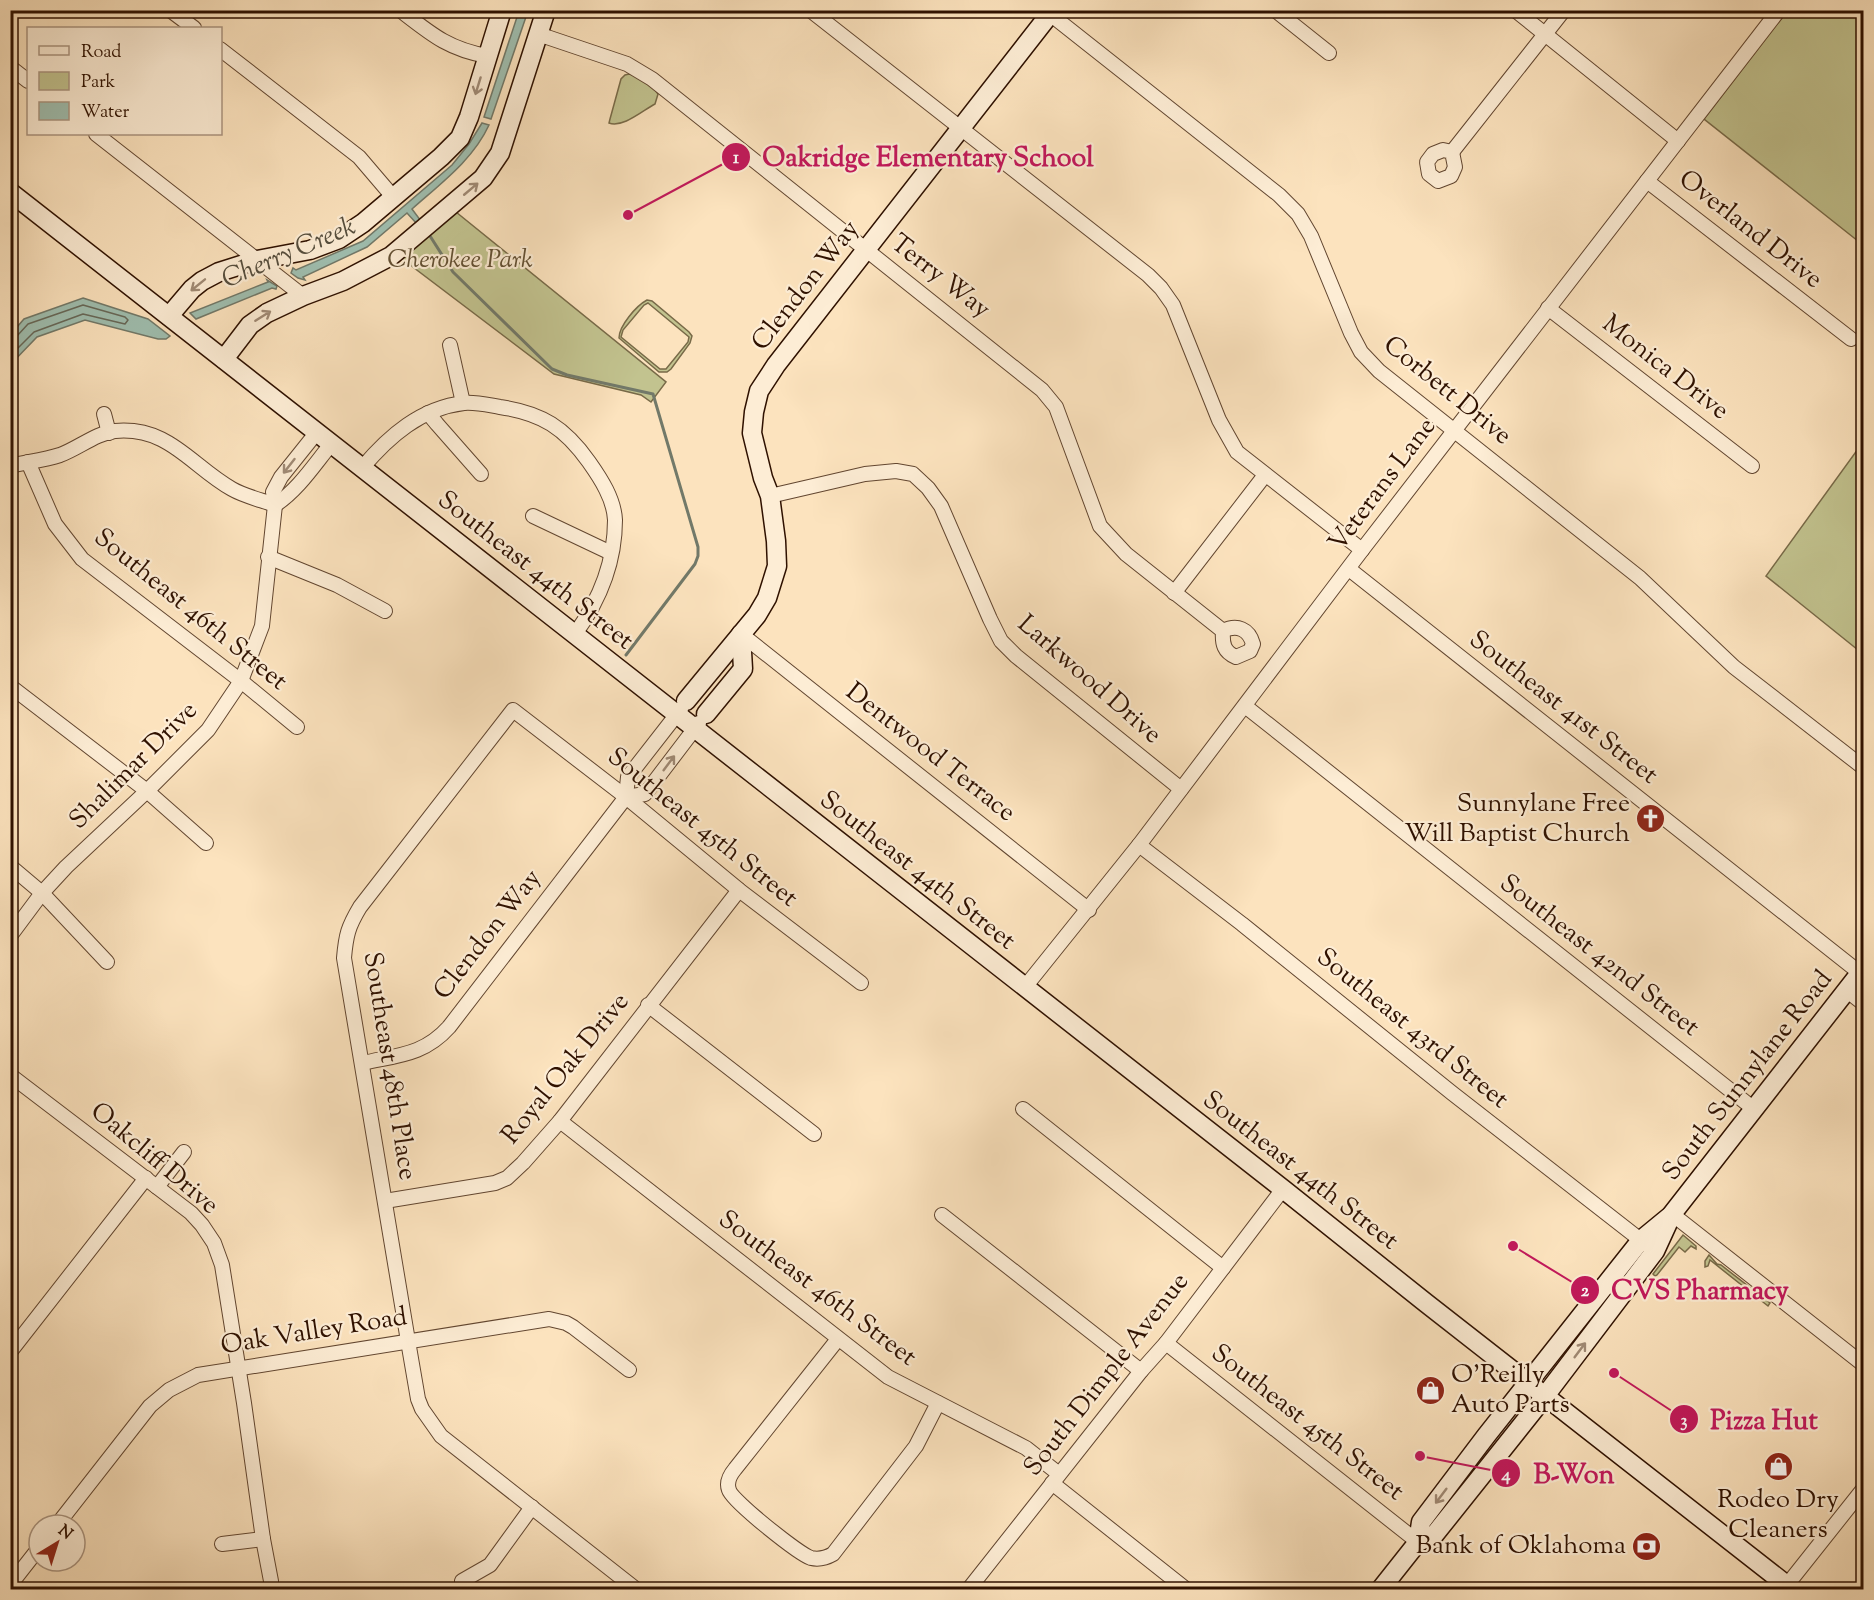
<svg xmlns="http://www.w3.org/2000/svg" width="1874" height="1600" viewBox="0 0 1874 1600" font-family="'Sorts Mill Goudy',serif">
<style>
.green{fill:#c2c38f;stroke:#786a48;stroke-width:1.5;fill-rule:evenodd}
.water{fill:#9fbeaf;stroke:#727969;stroke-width:1.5}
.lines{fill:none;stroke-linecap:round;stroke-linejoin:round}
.shore{stroke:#676858;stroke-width:1.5}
.stream{stroke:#727969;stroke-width:3}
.street-casing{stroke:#624630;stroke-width:16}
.secondary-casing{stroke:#2f1100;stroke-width:21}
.street{stroke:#fdedd5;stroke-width:14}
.secondary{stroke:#fdedd5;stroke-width:18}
.oneway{stroke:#a08a75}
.labels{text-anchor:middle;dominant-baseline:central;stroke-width:4.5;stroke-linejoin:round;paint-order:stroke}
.street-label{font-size:26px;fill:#2f1100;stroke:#fdedd5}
.park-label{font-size:26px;font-style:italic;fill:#624f32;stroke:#fdedd5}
.poi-label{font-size:26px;fill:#2f1100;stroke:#fdedd5;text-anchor:end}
.water-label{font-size:27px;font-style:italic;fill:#564e3d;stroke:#fdedd5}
.leader{fill:none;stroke:#c2185b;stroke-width:2}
.callout-dot{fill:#c2185b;stroke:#fdedd5;stroke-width:2}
.mark-label{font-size:18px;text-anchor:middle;font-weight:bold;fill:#fff}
.callout-label{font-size:27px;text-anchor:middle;font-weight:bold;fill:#c2185b;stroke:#fdedd5;stroke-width:4.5;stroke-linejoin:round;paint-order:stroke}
</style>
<rect width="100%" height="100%" fill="#fce3be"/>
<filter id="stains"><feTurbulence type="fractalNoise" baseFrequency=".00333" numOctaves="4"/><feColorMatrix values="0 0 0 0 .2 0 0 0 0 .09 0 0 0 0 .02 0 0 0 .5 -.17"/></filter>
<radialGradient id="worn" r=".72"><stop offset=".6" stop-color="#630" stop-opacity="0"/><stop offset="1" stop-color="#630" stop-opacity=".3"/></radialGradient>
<g class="green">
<polygon points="1787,11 1863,11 1863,245 1704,119"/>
<path d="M629,74C639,75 653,86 658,94L655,104C642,111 623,128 609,123L610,119L621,79L625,75Z"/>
<polygon points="456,212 666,382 651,402 641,395 554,374 401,258"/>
<path d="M647,300L652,301L689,332L692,336L690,343L671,369L667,372H659L619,338C619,326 636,306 647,300ZM648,303L689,337L688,342L666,369H660L621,337L623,330L644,305Z"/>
<polygon points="1863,442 1863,654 1766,576"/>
<polygon points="1683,1235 1696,1246 1696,1249 1691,1246 1685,1252 1679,1247 1657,1275 1655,1276 1653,1274"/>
<polygon points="1709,1255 1717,1264 1721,1265 1770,1303 1768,1306 1710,1260 1708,1266 1705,1267 1705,1261"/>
</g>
<g class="water">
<polygon points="519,11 528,11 491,119 484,117"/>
<path d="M482,123L489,125C473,160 440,184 412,209L421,221L417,224L407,213L367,247L303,277L305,280L298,278L291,273L293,268L296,270L363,241L452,165L469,144Z"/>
<polygon points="267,280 277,286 276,289 272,288 196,319 190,313 268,282"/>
<polygon points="83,298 148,319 170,336 166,339 158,339 85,320 37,337 11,364 11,334 24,319"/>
</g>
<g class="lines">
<polyline class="shore" points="10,338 17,336 28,324 83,305 125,317 128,320 125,324 83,314 34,332 10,356"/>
<polyline class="stream" points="430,236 453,272 552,369 567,375 653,394 698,547 698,556 695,564 626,655"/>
<defs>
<g id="street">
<polyline points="170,10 194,28"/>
<path d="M400,10C431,34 448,49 487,56"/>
<polyline points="810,10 1148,275 1161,288 1173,305 1219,420 1237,452 1362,550"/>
<polyline points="1275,10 1329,53"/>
<polyline points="1515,10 1678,141"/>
<polyline points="1050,14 1279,195 1298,214 1311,236 1351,333 1361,352 1379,371 1640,578 1734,667 1864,768"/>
<path d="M538,34L627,64L652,79L1042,390L1056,407L1100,526L1126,554L1223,631C1222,644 1224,652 1236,657L1250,651L1253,644C1249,629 1237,624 1223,631"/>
<polyline points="220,49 359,157 394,198"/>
<polyline points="10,67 28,81"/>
<polyline points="96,134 303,296"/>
<polygon points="1443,150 1452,152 1455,167 1451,176 1438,181 1429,174 1427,162 1433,154"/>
<polyline points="1452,152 1564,10"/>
<polyline points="1647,181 1851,339"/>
<polyline points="1548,308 1752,466"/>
<polyline points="450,345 463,403"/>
<polyline points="428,413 437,424 481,474"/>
<polyline points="104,414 109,433"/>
<polyline points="28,462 55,524 82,559 241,681 297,727"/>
<path d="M10,466C27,462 44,460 60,455C79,448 96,433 115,431C169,426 191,466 232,489C244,496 261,500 275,505"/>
<path d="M362,468C389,436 421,408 464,403C476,402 488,405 500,407C542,413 565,428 589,462C601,479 614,499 615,520C615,562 599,601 575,634"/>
<polyline points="770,496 865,474 896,471 913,474 928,488 941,506 990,619 1001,641 1016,656 1181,789"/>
<path d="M275,505C298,490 314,465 332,443"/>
<polyline points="533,516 611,553"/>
<polyline points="268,557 337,585 385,611"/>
<polyline points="1349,569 1860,973"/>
<polyline points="1174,593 1265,475"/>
<polyline points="741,634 1089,910"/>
<polyline points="10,686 147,791 206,843"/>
<polyline points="1245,706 1754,1109"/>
<polyline points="626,797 645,794 699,723"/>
<polyline points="1139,845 1242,924 1452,1093 1647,1245"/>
<polyline points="10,866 42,893 107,962"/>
<polyline points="10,936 42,893 66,867 147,791 208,730 241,681 262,626 275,505 273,492 281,477 317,432"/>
<polyline points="1025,987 1139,845 1362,550 1779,10"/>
<polyline points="1846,990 1864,1004"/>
<polyline points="648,1005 814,1134"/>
<path d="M363,1063C398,1055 424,1055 449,1027L626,797L628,777L681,709"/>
<polyline points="10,1075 191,1213 202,1225 214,1243 222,1265 244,1403 263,1539 271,1581 271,1590"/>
<polyline points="1023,1109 1223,1268"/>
<polyline points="560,1121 888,1377 1026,1448 1059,1474"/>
<polyline points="157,1187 184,1152"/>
<polyline points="385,1201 495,1183 507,1178 523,1163 560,1121 739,890"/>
<polyline points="1672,1214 1864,1365"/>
<polyline points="942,1215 1141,1371"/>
<path d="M838,1339L735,1469C730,1475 726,1482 729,1490C732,1501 799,1554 811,1558C820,1560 826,1558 833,1554L916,1446L938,1403"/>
<polyline points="1166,1343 1418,1542"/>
<polyline points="10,1352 146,1178"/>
<polyline points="1052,1483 1187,1590"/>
<polyline points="57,1525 150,1406 169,1390 198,1375 549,1319 566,1323 573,1327 629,1370"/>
<polyline points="222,1544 263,1539"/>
<polyline points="462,1581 490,1565 532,1507"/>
<polyline points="10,1585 39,1548"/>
<polyline points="1787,1585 1864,1488"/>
<path d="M637,1590L441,1436L422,1409L418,1399L408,1341L344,958C346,935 348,927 360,907L513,710L626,797L739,890L861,983"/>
<polyline points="968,1590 1141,1371 1166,1343 1283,1189"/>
</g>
<g id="secondary">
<polyline points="10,192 1283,1189 1426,1303 1793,1590"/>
<polyline points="169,316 192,289 202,281 219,272 257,260 310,250 339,239 363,223 441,157 460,138 469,117 502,10"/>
<polyline points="224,359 250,325 267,313 303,296 343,281 391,256 483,178 500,153 546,10"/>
<polyline points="686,701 757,615 767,598 777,566 776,541 770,496 763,478 752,433 754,412 759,391 776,365 1053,10"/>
<polyline points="706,714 743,669 741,634"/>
<polyline points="1418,1542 1421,1522 1486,1436 1641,1240 1669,1217"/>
<polyline points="1380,1590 1418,1542 1435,1534 1545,1396 1655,1251 1672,1214 1864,968"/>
</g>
</defs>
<use href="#street" class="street-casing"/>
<use href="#secondary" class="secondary-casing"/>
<use href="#street" class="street"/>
<use href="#secondary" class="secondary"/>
</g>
<defs><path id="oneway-shaft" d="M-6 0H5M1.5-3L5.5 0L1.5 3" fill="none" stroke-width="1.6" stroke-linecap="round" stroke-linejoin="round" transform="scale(1.5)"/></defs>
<g class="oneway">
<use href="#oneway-shaft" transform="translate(478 86) rotate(107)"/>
<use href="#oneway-shaft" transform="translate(471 189) rotate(-40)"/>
<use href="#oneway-shaft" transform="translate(198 285) rotate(141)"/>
<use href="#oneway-shaft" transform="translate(263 316) rotate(-32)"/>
<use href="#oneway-shaft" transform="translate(289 466) rotate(128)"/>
<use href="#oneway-shaft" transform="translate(669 763) rotate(-53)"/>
<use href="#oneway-shaft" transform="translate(1580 1350) rotate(-53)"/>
<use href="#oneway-shaft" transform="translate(1441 1496) rotate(127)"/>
</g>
<defs>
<symbol id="church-disc" viewBox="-11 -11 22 22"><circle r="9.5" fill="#8f2418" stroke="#fdedd5"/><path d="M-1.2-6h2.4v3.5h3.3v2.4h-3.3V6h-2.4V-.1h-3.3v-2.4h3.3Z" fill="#fff"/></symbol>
<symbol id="shop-disc" viewBox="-11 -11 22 22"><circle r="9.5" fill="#8f2418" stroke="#fdedd5"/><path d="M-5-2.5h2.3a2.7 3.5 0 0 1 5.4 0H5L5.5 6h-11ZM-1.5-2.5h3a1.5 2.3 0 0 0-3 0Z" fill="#fff"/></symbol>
<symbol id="bank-disc" viewBox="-11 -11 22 22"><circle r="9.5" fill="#8f2418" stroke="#fdedd5"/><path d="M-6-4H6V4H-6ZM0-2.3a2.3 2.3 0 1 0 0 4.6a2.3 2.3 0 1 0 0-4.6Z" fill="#fff"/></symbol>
</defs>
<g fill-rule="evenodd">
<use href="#church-disc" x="1634" y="802" width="33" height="33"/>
<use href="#shop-disc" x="1414" y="1374" width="33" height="33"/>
<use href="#shop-disc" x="1762" y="1450" width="33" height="33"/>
<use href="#bank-disc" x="1630" y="1530" width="33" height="33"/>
</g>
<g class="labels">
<g class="street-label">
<text transform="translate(1750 230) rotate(38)">Overland Drive</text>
<text transform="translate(940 277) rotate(38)">Terry Way</text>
<text transform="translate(806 286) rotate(-52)">Clendon Way</text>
<text transform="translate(1665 368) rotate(38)">Monica Drive</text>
<text transform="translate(1447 391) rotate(39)">Corbett Drive</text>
<text transform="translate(1383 485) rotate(-53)">Veterans Lane</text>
<text transform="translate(535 571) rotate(38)">Southeast 44th Street</text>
<text transform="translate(190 610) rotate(39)">Southeast 46th Street</text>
<text transform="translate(1089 680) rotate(41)">Larkwood Drive</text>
<text transform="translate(1563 708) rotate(38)">Southeast 41st Street</text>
<text transform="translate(930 753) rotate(38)">Dentwood Terrace</text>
<text transform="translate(134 766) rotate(-45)">Shalimar Drive</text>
<text transform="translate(702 828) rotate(39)">Southeast 45th Street</text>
<text transform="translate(917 871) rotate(38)">Southeast 44th Street</text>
<text transform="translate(488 935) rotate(-52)">Clendon Way</text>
<text transform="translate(1599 956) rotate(38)">Southeast 42nd Street</text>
<text transform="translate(1412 1029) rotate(39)">Southeast 43rd Street</text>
<text transform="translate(389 1066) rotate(81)">Southeast 48th Place</text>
<text transform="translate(566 1069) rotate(-51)">Royal Oak Drive</text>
<text transform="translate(1748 1076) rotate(-52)">South Sunnylane Road</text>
<text transform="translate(154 1159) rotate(40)">Oakcliff Drive</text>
<text transform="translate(1300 1171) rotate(38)">Southeast 44th Street</text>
<text transform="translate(817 1289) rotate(37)">Southeast 46th Street</text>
<text transform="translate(314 1332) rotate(-9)">Oak Valley Road</text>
<text transform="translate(1107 1375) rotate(-52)">South Dimple Avenue</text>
<text transform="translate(1307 1423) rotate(38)">Southeast 45th Street</text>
</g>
<g class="park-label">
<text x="460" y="260">Cherokee Park</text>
</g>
<g class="poi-label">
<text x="1630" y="804">Sunnylane Free<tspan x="1630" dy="30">Will Baptist Church</tspan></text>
<text x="1451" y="1375" text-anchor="start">O'Reilly<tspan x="1451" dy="30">Auto Parts</tspan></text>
<text x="1778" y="1500" text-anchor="middle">Rodeo Dry<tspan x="1778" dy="30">Cleaners</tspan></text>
<text x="1626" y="1546">Bank of Oklahoma</text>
</g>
<g class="water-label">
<text transform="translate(289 254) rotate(-23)">Cherry Creek</text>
</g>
</g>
<path class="leader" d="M628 215L736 157M1513 1246L1585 1290M1614 1373L1684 1419M1420 1456L1506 1473"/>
<g class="callout-dot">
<circle cx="628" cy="215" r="6"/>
<circle cx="1513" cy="1246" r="6"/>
<circle cx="1614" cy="1373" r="6"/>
<circle cx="1420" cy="1456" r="6"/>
<circle cx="736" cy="157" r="15"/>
<circle cx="1585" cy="1290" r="15"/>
<circle cx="1684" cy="1419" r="15"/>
<circle cx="1506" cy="1473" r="15"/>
</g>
<g class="mark-label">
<text x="736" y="163">1</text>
<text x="1585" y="1296">2</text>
<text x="1684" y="1426">3</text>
<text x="1506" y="1480">4</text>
</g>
<g class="callout-label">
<text x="928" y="166">Oakridge Elementary School</text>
<text x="1700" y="1299">CVS Pharmacy</text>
<text x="1764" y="1429">Pizza Hut</text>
<text x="1574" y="1483">B-Won</text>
</g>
<rect width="1874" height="1600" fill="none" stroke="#fce3be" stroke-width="36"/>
<rect x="12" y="12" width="1850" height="1576" fill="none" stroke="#2f1100" stroke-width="3"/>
<rect x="18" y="18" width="1838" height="1564" fill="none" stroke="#2f1100" stroke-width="1.5"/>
<rect x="27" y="27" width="195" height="108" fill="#fdedd5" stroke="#ab9580" stroke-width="1.5"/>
<rect x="39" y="46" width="30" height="9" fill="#fdedd5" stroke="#ab9580" stroke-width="1.5"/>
<text x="81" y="57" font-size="18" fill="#2f1100">Road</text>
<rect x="39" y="72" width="30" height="18" fill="#c2c38f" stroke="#ab9580" stroke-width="1.5"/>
<text x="81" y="87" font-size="18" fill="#2f1100">Park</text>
<rect x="39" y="102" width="30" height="18" fill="#9fbeaf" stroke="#ab9580" stroke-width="1.5"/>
<text x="81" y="117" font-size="18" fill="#2f1100">Water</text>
<g transform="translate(57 1543) rotate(38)"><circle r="28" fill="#fdedd5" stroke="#ab9580" stroke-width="1.5"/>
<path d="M0-4.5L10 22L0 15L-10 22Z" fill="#8f2418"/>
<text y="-9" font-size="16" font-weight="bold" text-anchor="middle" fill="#2f1100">N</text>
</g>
<rect width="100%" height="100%" filter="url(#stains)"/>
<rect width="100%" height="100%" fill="url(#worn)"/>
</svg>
